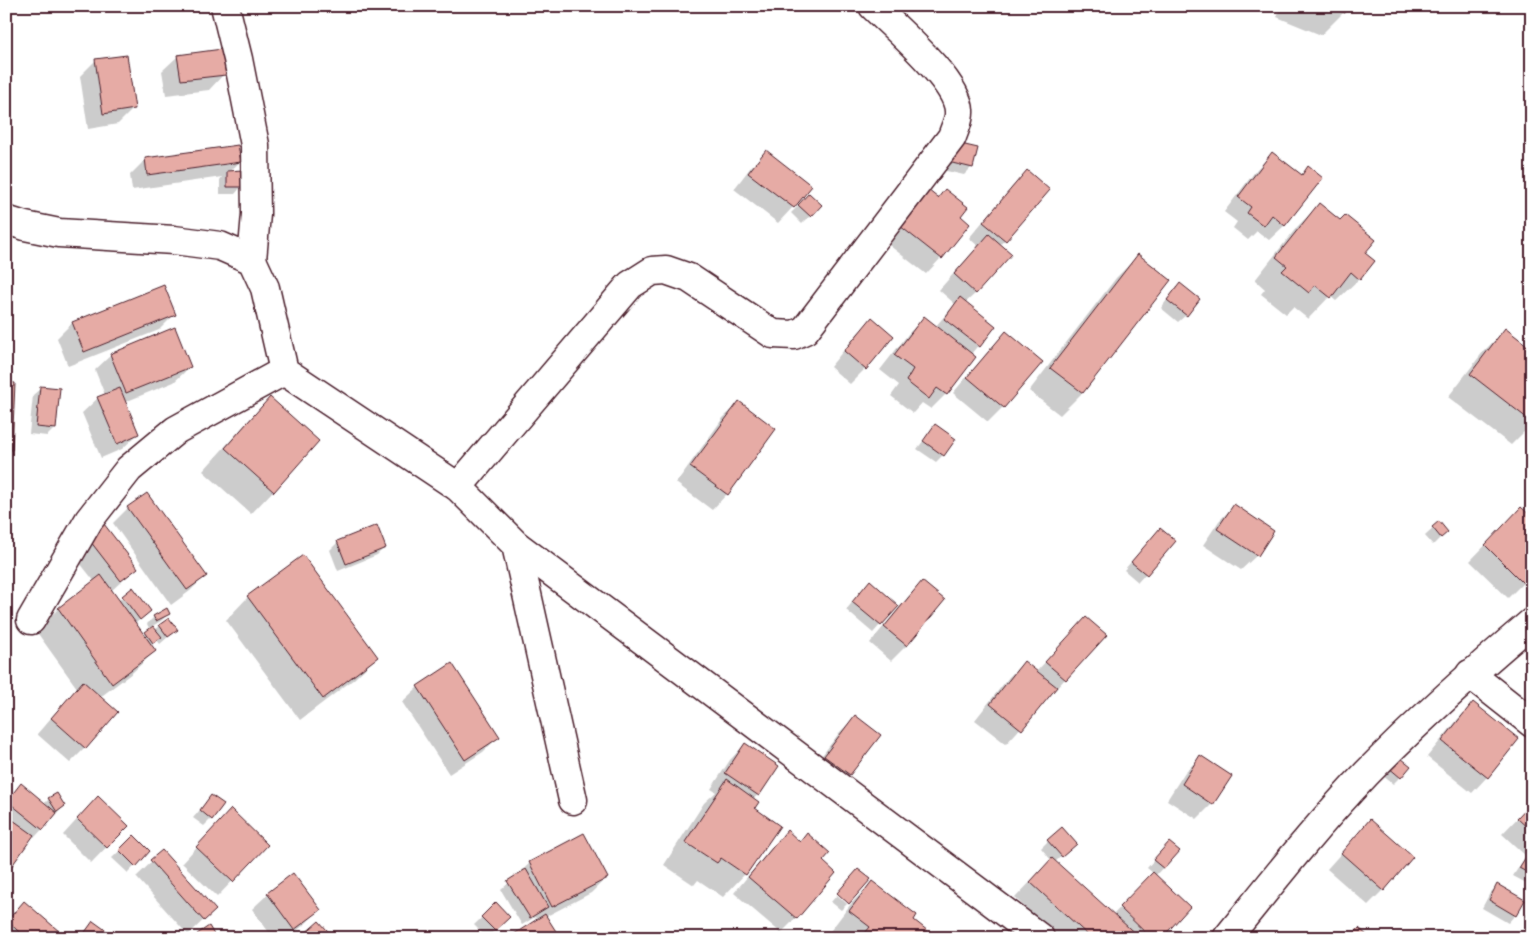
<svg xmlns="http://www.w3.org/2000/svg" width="1538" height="944" viewBox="0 0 1538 944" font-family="'Playpen Sans',sans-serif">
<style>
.shadow{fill:#0003}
.building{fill:#e6aba5;stroke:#4a1f2b}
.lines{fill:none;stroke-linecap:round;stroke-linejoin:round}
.minor-casing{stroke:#4a1f2b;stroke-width:31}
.minor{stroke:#fff;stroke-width:28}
</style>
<rect width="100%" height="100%" fill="#fff"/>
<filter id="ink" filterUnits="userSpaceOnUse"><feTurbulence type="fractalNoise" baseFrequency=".02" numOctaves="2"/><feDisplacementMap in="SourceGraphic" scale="10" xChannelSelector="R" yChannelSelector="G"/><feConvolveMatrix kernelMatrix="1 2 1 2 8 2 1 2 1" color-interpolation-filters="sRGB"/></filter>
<g filter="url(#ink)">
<g class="shadow">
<polygon points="1281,6 1346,6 1344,12 1321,35 1277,17"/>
<polygon points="178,56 224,74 209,90 166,95 162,71"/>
<polygon points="95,61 133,109 118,124 88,129 80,76"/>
<polygon points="766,151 793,207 778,223 734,189 751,167"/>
<polygon points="945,151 972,167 964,175 942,170"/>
<polygon points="1272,154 1300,176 1308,168 1285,225 1269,240 1257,231 1248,240 1233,228 1237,222 1224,212 1257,169"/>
<polygon points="146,159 240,162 229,172 242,186 235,194 220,194 220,180 222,177 132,190 130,175"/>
<polygon points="1027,172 1048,190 1000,245 976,293 965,303 994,326 971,354 946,394 931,409 922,403 913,413 891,396 899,385 880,370 909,333 924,318 935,327 955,304 939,290 978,246 969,238 1012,187"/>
<polygon points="945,191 941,258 926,274 885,242 913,207 937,199"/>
<polygon points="802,202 821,205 802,224 791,213"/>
<polygon points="1319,205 1363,253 1373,261 1359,279 1336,301 1330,296 1308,319 1293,307 1286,314 1261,294 1265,289 1255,280 1297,227"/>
<polygon points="1138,256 1169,280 1082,393 1060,415 1029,391 1116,278"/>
<polygon points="163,287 174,315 159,330 68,366 57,338 72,323"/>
<polygon points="1173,292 1186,315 1178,322 1161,308"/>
<polygon points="872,319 865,369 850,384 830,367 857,334"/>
<polygon points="1505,330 1532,351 1532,424 1511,445 1448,397 1483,352"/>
<polygon points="1006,332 1041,362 1003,407 988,422 953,393 991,348"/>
<polygon points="111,355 190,367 174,382 125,402 138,434 122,449 101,458 82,413 98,398 105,395 95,370"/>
<polygon points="41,388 55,428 47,436 29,434 33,395"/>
<polygon points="270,398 317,441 273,491 251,514 203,471 248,421"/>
<polygon points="739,403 774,430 727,494 712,510 676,483 723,418"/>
<polygon points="935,426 943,455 936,462 917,449"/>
<polygon points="1234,506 1257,555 1241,570 1203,545 1219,521"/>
<polygon points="128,508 205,576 190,591 171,605 113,523"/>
<polygon points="1439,523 1446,532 1433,545 1425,536"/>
<polygon points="1506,524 1532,574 1508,598 1470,561"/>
<polygon points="1153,537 1174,542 1138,582 1124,570"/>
<polygon points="87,538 136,568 111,591 118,601 123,597 149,611 135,624 143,635 153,627 155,630 160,626 176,630 160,644 157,640 151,646 155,651 132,673 99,698 85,748 70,763 37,734 77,688 36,631 58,609 95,582 72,553"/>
<polygon points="338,542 385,547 377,555 338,571 330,550"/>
<polygon points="922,583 906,646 891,661 870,643 907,598"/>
<polygon points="863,589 897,606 873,633 846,610"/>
<polygon points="248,597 377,657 354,679 300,720 226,620"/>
<polygon points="169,613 161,621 149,628 147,624 154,617"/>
<polygon points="1086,618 1105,635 1006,744 975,720 1009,677 1024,662 1036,672"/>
<polygon points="418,687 498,737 483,752 449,774 402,702"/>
<polygon points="1473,704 1517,740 1487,777 1472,793 1427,757 1458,719"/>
<polygon points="855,717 879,735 849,775 834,790 810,771 840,732"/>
<polygon points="745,744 758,795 753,799 745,874 723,897 698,880 694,885 664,865 704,803 716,792 711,789 730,760"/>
<polygon points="1201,757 1212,804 1197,819 1167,800 1185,772"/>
<polygon points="1390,764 1400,777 1393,784 1382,775"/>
<polygon points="21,785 44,804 49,799 64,806 35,837 13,822 15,820 6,814 6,802"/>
<polygon points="211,797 211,819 204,826 193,818"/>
<polygon points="1532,803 1532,886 1513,876 1526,856 1502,834"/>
<polygon points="83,813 127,826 91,863 63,835"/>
<polygon points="1370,821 1383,890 1368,905 1327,869"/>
<polygon points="216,826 267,845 217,897 182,863"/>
<polygon points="787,832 799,843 807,835 821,861 796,918 781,933 734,893 772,847"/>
<polygon points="134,837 149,851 128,873 112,858"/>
<polygon points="1048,841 1067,851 1055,862 1113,915 1153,873 1147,868 1162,851 1178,851 1155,876 1161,938 1059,938 1015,898 1051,860 1041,848"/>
<polygon points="162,852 214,910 188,935 136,877"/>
<polygon points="530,863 606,878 591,893 545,917 555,938 512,938 537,921 535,917 522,925 501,890"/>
<polygon points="293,875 319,910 304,925 287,938 273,938 252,909 268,894"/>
<polygon points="872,882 912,920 921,938 833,938 828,934 850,905"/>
<polygon points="1498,886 1515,915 1508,923 1482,908 1490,893"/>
<polygon points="837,895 847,904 841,910 831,902"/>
<polygon points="24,903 65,938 6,938 6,921"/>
<polygon points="496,904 508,917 487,938 474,925"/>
<polygon points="1532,908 1532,922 1525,916"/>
<polygon points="93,922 107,938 80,938 86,930"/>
</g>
<g class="building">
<polygon points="1327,6 1347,6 1345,13"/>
<polygon points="222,49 226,75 181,80 177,55"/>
<polygon points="127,55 135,109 103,114 95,59"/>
<polygon points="952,142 978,148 973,168 948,162"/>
<polygon points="238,145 241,162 147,175 145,158"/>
<polygon points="766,150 812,186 794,208 748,173"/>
<polygon points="1272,152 1302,175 1308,166 1323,178 1285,226 1272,215 1264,226 1247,213 1251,207 1238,197"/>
<polygon points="243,170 243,187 227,187 227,171"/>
<polygon points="1027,170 1050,190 1006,241 983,222"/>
<polygon points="945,189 968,207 961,216 970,224 942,259 900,226 928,190 938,198"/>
<polygon points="809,193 822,205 811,217 798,205"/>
<polygon points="1319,203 1340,220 1345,215 1376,240 1365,253 1375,261 1360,280 1351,272 1331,298 1315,285 1309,293 1282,271 1287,266 1276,257"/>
<polygon points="989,234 1012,254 976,294 954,274"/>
<polygon points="1138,254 1171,280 1083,393 1050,368"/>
<polygon points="1180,283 1200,299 1187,316 1167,300"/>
<polygon points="164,285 176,315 84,352 72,322"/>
<polygon points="960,297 996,326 980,347 944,319"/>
<polygon points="924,316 976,357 947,395 937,388 929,399 906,381 913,369 894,355"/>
<polygon points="872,317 894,336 866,370 844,351"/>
<polygon points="175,327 191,367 126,393 110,354"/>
<polygon points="1505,328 1532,349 1532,422 1470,374"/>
<polygon points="1006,331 1043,362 1004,408 967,377"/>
<polygon points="6,382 15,383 12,450 6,450"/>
<polygon points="40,386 60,388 56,429 36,427"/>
<polygon points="120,388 139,434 117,444 97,397"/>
<polygon points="270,397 319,441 274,492 225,448"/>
<polygon points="739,401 776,429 728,495 690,467"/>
<polygon points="935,424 956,439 944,456 923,441"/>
<polygon points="147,493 207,576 187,590 127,507"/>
<polygon points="1234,504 1274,531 1258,556 1217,529"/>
<polygon points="1521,507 1532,517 1532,576 1524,584 1485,545"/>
<polygon points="1439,521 1448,532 1441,538 1432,527"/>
<polygon points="104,524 138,568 121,581 87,537"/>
<polygon points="377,525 386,548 346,564 337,541"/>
<polygon points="1160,528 1176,541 1147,575 1131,562"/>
<polygon points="303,555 378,657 323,699 247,596"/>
<polygon points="101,575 156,651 112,684 58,608"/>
<polygon points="870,580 899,606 881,626 852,602"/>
<polygon points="922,581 945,600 907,646 884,627"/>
<polygon points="133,587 151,611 140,620 122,596"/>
<polygon points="167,608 170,614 156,621 153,616"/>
<polygon points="1086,617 1107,635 1066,680 1045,662"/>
<polygon points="169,618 178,630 168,637 159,625"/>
<polygon points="153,626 162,637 153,643 145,632"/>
<polygon points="1024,661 1057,687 1022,730 990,704"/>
<polygon points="452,663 500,737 465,760 417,686"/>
<polygon points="83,681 118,712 86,749 51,718"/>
<polygon points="1473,702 1519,739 1488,778 1442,741"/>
<polygon points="855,715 881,735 850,775 824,756"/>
<polygon points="745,743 779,766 759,796 725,773"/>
<polygon points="1200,755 1232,776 1213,805 1182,784"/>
<polygon points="1397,755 1411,766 1401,778 1388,767"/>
<polygon points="727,779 759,802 755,808 780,826 746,875 721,858 717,863 685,842"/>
<polygon points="21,783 57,813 43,830 7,801"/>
<polygon points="57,793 65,806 57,812 48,798"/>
<polygon points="211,795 224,804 212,820 200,810"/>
<polygon points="98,796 129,826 107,848 77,819"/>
<polygon points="1532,802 1532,832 1517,818"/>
<polygon points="231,809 268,845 233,882 196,847"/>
<polygon points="6,815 34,835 6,874"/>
<polygon points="1370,819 1413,857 1384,891 1341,853"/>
<polygon points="1062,827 1077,844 1062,857 1047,840"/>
<polygon points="787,830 800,842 807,833 830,853 823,861 836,873 797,919 748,877"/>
<polygon points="584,833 608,878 552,907 529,862"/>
<polygon points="134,835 150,851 136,867 119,850"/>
<polygon points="1169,842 1180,851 1164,869 1153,860"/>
<polygon points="162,850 216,910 204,921 150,860"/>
<polygon points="1529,852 1532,853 1532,875 1519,868"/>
<polygon points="1052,858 1140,938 1091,938 1030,882"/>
<polygon points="526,869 548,907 530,918 507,881"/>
<polygon points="858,869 871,879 849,904 837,893"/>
<polygon points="1153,872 1190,907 1162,938 1151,938 1119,907"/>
<polygon points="293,873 321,910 294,930 267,893"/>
<polygon points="872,881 917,915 914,920 928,931 923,938 861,938 870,927 849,911"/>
<polygon points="1497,884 1525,900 1516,916 1489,900"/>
<polygon points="24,901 67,938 26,938 7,921"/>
<polygon points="496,902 510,917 495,931 481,917"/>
<polygon points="545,914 559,936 555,938 512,938 511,936"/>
<polygon points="93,921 111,934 108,938 87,938 83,935"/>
<polygon points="319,921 334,938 306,938 303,935"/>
<polygon points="209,926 216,938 200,938 197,934"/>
<polygon points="1359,928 1370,938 1350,938"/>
</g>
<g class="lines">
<defs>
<g id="minor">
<polyline points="225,6 238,59 255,145 256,214 252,260"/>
<polyline points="6,220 25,226 59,233 174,240 220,246 252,260 265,288 284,371 458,487 516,545 1040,938"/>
<path d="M458,487L630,285L652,271L666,270L689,278L773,334L794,335L805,330L952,137C954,130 960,119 959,111C958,81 895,28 873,6"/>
<polyline points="516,545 573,800"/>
<polyline points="31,620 89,520 129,469 176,430 284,371"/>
<polyline points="1470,674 1532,723"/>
<path d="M1227,938C1272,882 1317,825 1367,773C1419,720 1475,670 1532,622"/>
</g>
</defs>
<use href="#minor" class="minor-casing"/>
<use href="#minor" class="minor"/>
</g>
</g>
<rect width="1538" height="944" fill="none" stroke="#fff" stroke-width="25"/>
<rect x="12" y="12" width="1513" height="919" fill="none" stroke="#4a1f2b" stroke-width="2" filter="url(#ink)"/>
</svg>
